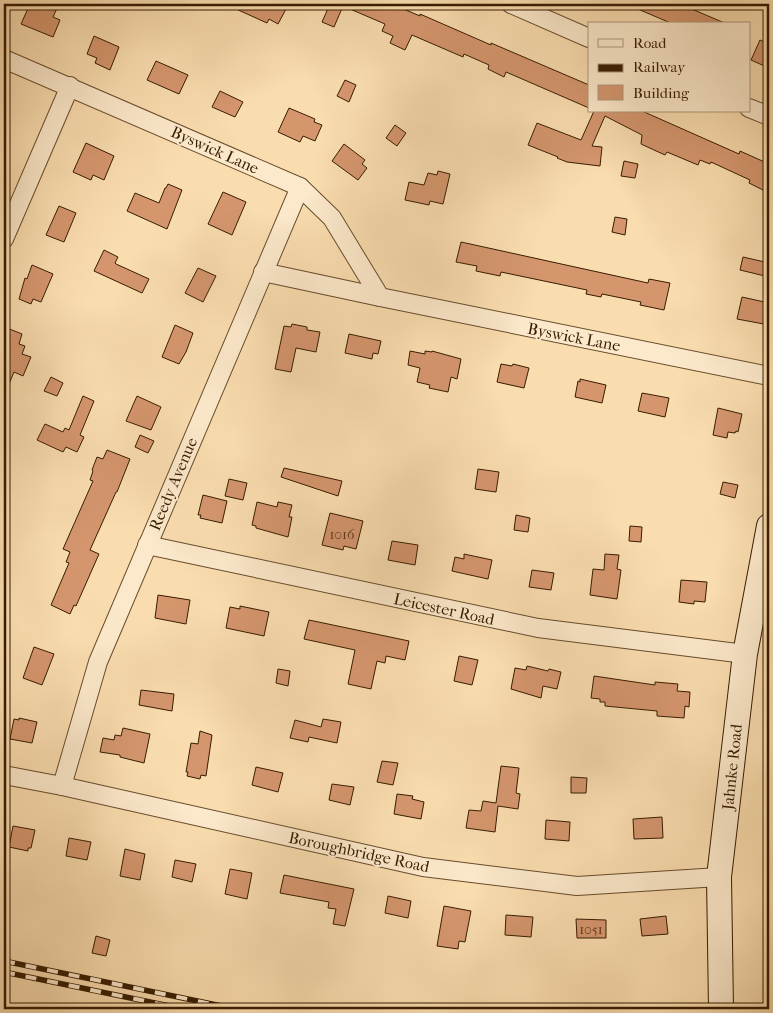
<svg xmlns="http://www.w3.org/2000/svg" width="773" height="1013" viewBox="0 0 773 1013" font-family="'IM FELL French Canon',serif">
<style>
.building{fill:#d5966e;stroke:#371c01}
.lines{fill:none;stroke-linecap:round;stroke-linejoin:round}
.minor-casing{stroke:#684c2c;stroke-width:20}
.secondary-casing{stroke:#371c01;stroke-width:26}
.minor{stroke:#fce9cb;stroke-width:18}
.secondary{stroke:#fce9cb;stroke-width:24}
.rail-casing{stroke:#371c01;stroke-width:5.5}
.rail{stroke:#fce9cb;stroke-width:4;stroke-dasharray:11;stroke-linecap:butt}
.labels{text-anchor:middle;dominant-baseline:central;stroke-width:4;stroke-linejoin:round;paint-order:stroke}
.number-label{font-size:14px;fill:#5e3a1c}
.street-label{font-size:16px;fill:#371c01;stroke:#fce9cb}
</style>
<rect width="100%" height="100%" fill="#faddaf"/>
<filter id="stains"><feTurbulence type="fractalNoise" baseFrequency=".004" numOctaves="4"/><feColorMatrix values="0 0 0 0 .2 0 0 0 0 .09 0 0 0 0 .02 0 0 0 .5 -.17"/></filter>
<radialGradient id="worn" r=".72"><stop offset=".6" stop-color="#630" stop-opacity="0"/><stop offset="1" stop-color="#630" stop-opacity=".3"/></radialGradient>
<g class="building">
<polygon points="30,4 59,4 53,17 60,20 53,37 21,24"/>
<polygon points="225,4 273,4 286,9 278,24 269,19 267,23"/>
<polygon points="330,4 392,4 420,16 420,14 491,45 491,43 589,85 589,108 506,72 504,77 488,69 489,65 464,54 463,57 412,35 405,50 390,43 393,36 382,31 385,24 343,6 334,27 322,22"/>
<polygon points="626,4 680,4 727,24 673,24"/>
<polygon points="94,36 119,47 110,70 95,63 97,58 87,54"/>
<polygon points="760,40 769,44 769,68 751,60"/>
<polygon points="156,61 188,75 179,94 147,80"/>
<polygon points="345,80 356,85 349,102 337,96"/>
<polygon points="220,91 243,102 235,117 212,107"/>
<polygon points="289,108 315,119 314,122 322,125 315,141 303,136 300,142 278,132"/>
<polygon points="594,111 642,111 739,154 740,151 769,164 769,193 749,183 750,180 711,162 710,164 700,160 698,165 667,152 665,155 641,144 642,135 605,116 592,146 602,147 600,166 567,162 557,158 558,157 528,145 537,123 581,140"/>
<polygon points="395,125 406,133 397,146 386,138"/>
<polygon points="86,143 114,156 104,180 93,175 91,180 73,172"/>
<polygon points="344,144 365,160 362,164 367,168 358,180 332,161"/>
<polygon points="624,161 638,164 635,178 621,176"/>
<polygon points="438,171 450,174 443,204 430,201 429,205 405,200 409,182 424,185 428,173 437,175"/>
<polygon points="168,184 182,190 167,229 127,211 135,193 159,203 165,188 166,188"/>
<polygon points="223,192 246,202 232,235 208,224"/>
<polygon points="59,206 76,213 64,242 46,235"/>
<polygon points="615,217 627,219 625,235 612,232"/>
<polygon points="461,242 648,283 649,279 670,283 664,310 640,305 641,302 602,294 601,297 586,294 587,290 501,272 500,276 476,271 477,266 456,262"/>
<polygon points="104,250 118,257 115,263 116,264 149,279 142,293 94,271"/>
<polygon points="743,257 769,263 769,277 740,270"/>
<polygon points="32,265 53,274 41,302 33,299 31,304 19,299 25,278 27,279"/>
<polygon points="198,268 216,276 203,302 185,293"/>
<polygon points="742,297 769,303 769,325 737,319"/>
<polygon points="292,324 307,327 307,330 320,332 316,352 296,348 291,372 275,369 284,326 291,327"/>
<polygon points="175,325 193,333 186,352 179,364 162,357"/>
<polygon points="7,328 22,334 19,344 25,346 22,354 31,357 23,376 14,372 4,396 4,336"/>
<polygon points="349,334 381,341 378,354 373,353 372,359 345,353"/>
<polygon points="410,351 425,354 425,351 432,352 432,351 461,359 457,379 451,377 448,392 429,388 430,385 417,382 420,368 408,365"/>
<polygon points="501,364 512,366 513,364 529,368 524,388 497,382"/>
<polygon points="51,377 63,383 57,396 44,391"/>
<polygon points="580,379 606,385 602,403 575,397 578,381 580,382"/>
<polygon points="642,393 669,398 665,417 638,411"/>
<polygon points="83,396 94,401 80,435 84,437 77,452 66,447 63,452 37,440 45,424 63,432 65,428 69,430"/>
<polygon points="137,396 161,407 151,430 126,421"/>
<polygon points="718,408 742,414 738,432 736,431 735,433 728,432 727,438 713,435"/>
<polygon points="140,435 154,441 148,453 135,447"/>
<polygon points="107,450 130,459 117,492 116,492 90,550 99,554 76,606 74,605 70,614 51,605 69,563 66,562 70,552 63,549 93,481 90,480 93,471 92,470 97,457 103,459"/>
<polygon points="284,468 342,481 338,496 281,477"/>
<polygon points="478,469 499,472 496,492 475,489"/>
<polygon points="229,479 247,483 243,500 225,496"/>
<polygon points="723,482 738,485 735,498 720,494"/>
<polygon points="203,495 227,501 222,523 200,518 201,515 198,515"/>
<polygon points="257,502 277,507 278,502 292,505 289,517 292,517 288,537 256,528 256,526 252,525"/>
<polygon points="330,513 363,521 356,549 344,546 343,550 322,545"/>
<polygon points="516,515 530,518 528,532 514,530"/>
<polygon points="630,526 642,527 641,542 629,541"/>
<polygon points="392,541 418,545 415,565 388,560"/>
<polygon points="464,554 492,560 488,579 452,571 455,557 464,559"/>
<polygon points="605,554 619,555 617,569 621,570 617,599 590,595 593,569 604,570"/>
<polygon points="532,570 554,573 551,590 529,587"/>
<polygon points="681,580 707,582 705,602 694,601 694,604 679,602"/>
<polygon points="158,595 190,600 186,624 155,618"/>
<polygon points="240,606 269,612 264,636 226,628 230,607 240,609"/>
<polygon points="309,620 409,641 405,660 386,656 385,663 377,661 371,689 348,684 355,650 304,639"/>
<polygon points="34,647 54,654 42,685 23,678"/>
<polygon points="459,656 478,660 472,685 454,681"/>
<polygon points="527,666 548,671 549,669 561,672 557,689 543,686 541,698 511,689 515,668 526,670"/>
<polygon points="278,669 290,671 288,686 276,683"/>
<polygon points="594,676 655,685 655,682 678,684 677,691 690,692 689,707 685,706 684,718 657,716 657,711 605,706 605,702 600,702 600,699 591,698"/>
<polygon points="141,690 174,694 172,711 139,705"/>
<polygon points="19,718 37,722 32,743 10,739 14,719 19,720"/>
<polygon points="323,719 341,722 337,743 309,737 308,742 290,738 295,720 321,727"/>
<polygon points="123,728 150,734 144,763 120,757 120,755 100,752 103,738 114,740 115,735 121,736"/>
<polygon points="200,731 212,735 206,776 201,775 200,779 187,776 188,772 186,772 191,743 198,744"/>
<polygon points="382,761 398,763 393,785 377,782"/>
<polygon points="501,766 519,768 516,793 520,794 518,809 498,806 495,832 466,828 469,810 481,811 483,801 496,803"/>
<polygon points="256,767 283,773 278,792 252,785"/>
<polygon points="571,777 587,778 586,793 571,793"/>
<polygon points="332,784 354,787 350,805 329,800"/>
<polygon points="397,794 413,796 412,799 424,802 421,819 394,814"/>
<polygon points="662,817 663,838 634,839 633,819"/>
<polygon points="546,820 570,822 569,841 545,839"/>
<polygon points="13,826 35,830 31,848 28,848 28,851 9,847"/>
<polygon points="69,838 91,842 87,860 66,856"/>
<polygon points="125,849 145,854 140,880 120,876"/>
<polygon points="175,860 196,864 192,882 172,877"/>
<polygon points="230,869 252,873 247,899 225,894"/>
<polygon points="284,875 354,889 345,926 333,924 336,909 328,908 329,902 280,893"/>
<polygon points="388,896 411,901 408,918 385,913"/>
<polygon points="444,906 471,911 465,942 459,941 458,949 437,946"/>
<polygon points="506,915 533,917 531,937 505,935"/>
<polygon points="666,916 668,934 642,936 640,919"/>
<polygon points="576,919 606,920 606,938 577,938"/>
<polygon points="96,936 110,940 106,956 92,953"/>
</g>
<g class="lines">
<defs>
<g id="minor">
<polyline points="511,4 589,38"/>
<polyline points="4,59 300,187 332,218 380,297 769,376"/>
<polyline points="749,108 769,116"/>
<polyline points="4,239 70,86"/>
<polyline points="263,272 380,297"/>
<polyline points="147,545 538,628 745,654"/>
<polyline points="4,775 62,786 423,867 577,886 719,877"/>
<polyline points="62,786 98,662 300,187"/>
</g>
<polyline id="secondary" points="721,1009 719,877 745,654 769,526"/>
</defs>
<use href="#minor" class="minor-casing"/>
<use href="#secondary" class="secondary-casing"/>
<use href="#minor" class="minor"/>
<use href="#secondary" class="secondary"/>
<defs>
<g id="rail">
<polyline points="4,961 236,1009"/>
<polyline points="4,972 184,1009"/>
</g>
</defs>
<use href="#rail" class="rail-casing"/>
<use href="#rail" class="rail"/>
</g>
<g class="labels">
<g class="number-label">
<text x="342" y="534">1016</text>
<text x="591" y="929">1051</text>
</g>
<g class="street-label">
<text transform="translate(215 150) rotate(24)">Byswick Lane</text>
<text transform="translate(574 337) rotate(11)">Byswick Lane</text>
<text transform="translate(173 484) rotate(-67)">Reedy Avenue</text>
<text transform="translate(444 609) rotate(12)">Leicester Road</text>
<text transform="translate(732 767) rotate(-84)">Jahnke Road</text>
<text transform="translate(359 852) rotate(12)">Boroughbridge Road</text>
</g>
</g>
<rect width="773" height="1013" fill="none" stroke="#faddaf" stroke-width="20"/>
<rect x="5" y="5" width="763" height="1003" fill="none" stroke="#371c01" stroke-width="2.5"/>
<rect x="10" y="10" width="753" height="993" fill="none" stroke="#371c01"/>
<rect x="588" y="22" width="162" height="90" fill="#fce9cb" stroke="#ad977a"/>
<rect x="598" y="39" width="25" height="8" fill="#fce9cb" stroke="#ad977a"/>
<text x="633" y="48" font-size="15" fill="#371c01">Road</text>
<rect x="598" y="64" width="25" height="8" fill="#371c01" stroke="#ad977a"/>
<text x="633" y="72" font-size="15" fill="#371c01">Railway</text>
<rect x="598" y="85" width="25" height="15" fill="#d5966e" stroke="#ad977a"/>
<text x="633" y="98" font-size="15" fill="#371c01">Building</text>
<rect width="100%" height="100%" filter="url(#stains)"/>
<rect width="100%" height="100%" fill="url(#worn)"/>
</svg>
